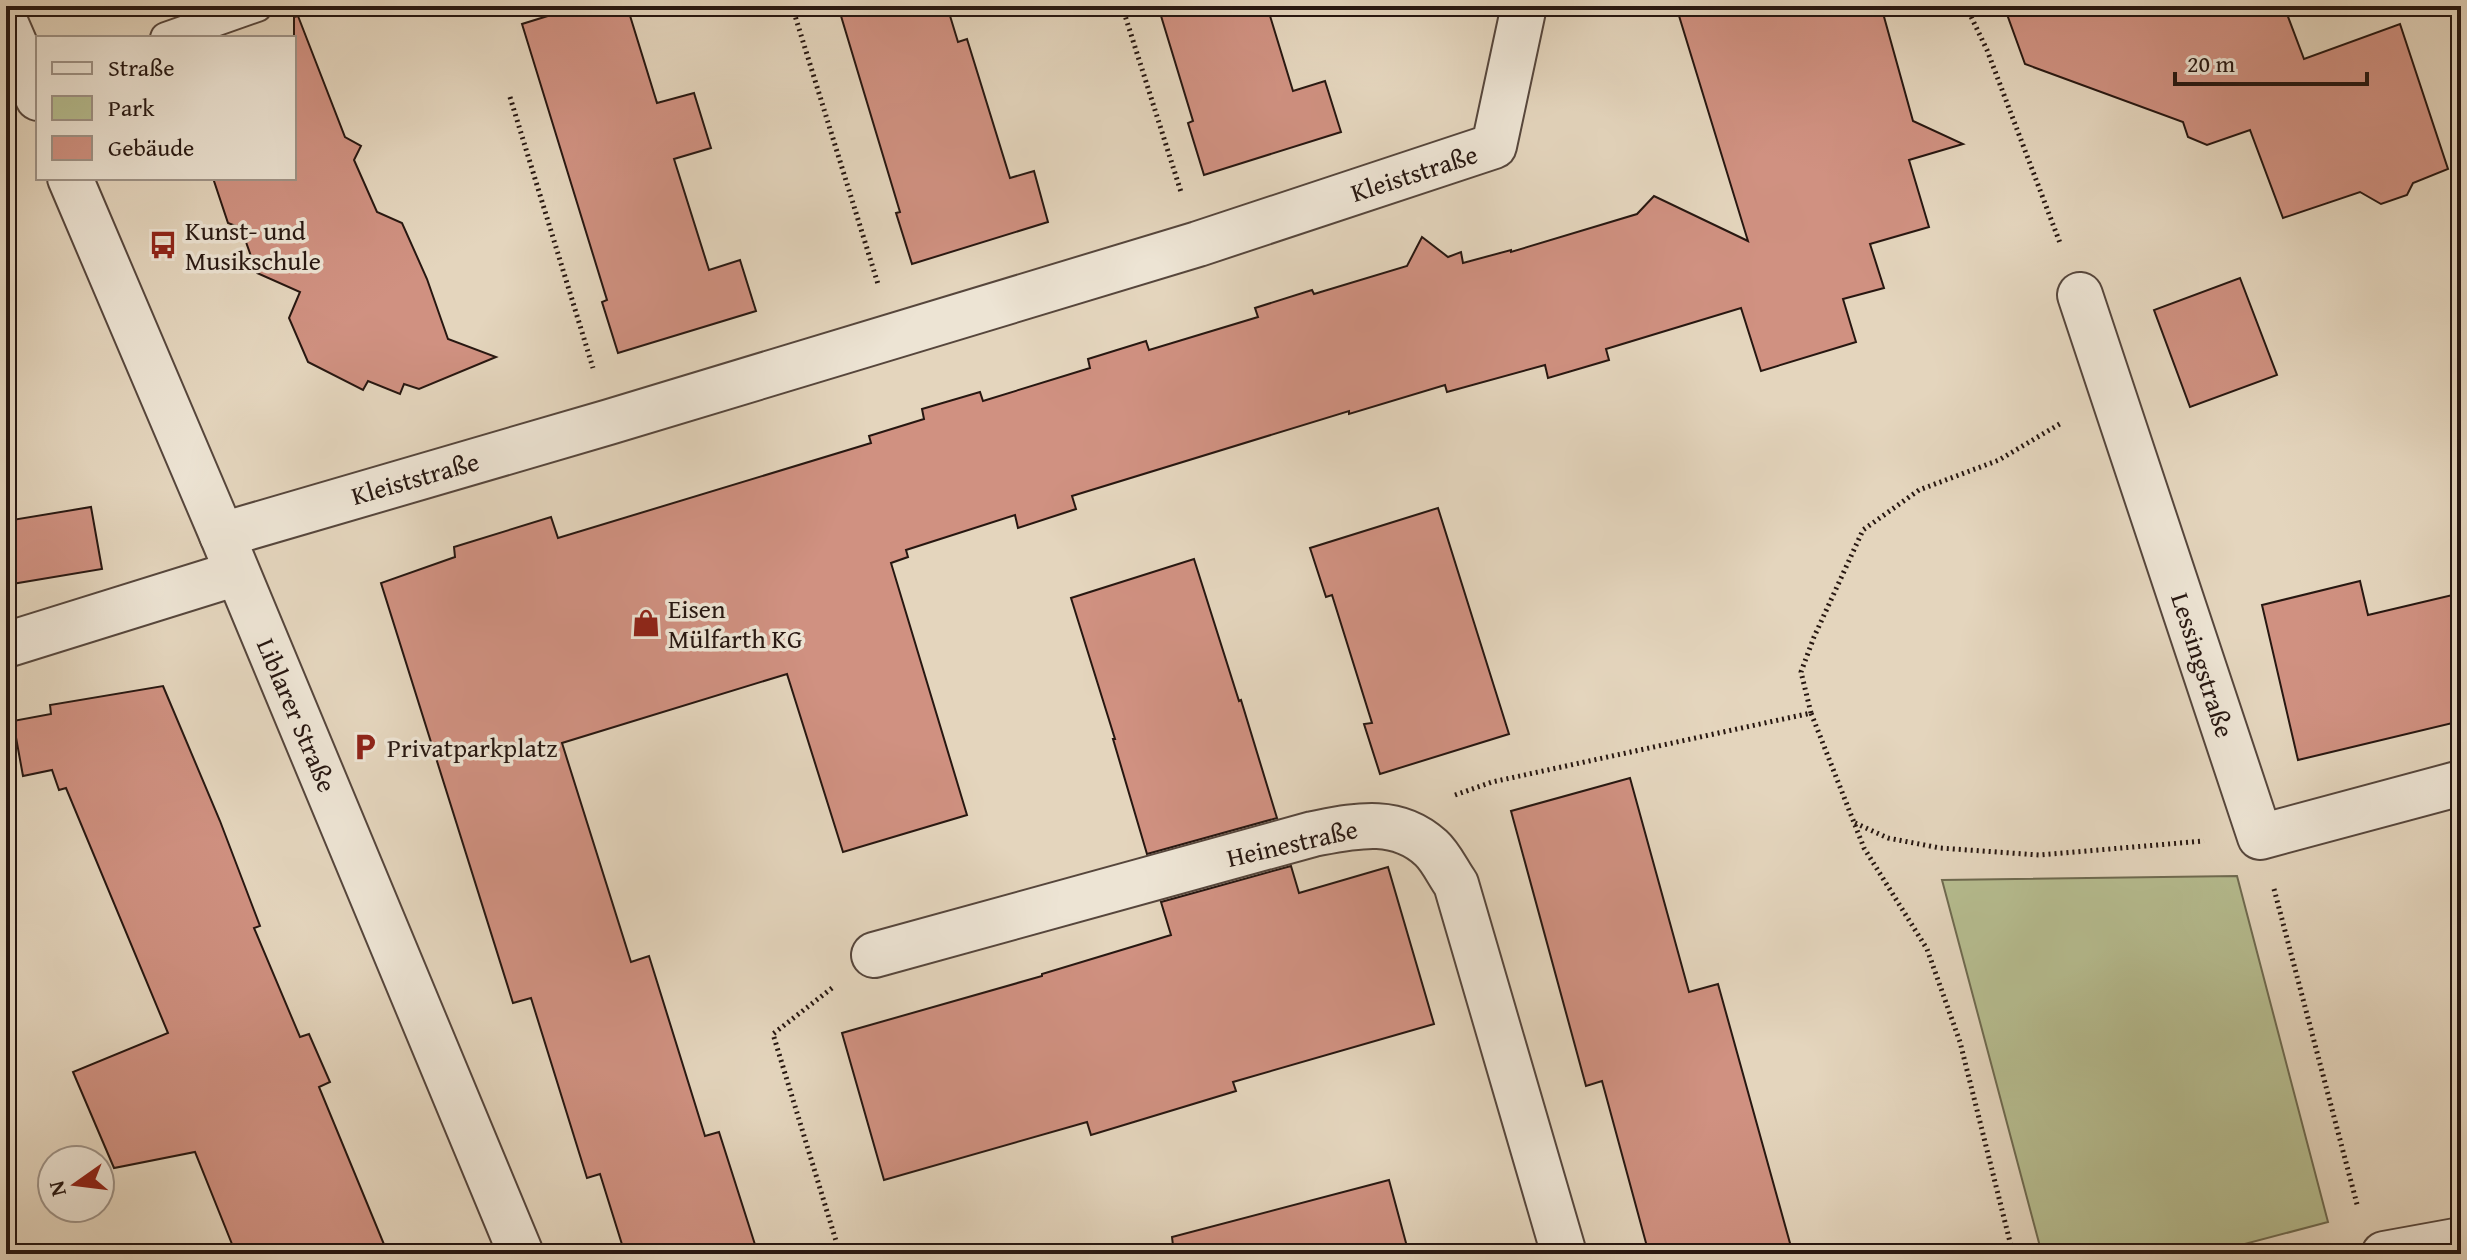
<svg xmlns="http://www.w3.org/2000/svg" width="2467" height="1260" viewBox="0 0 2467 1260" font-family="'Gentium Book Plus',serif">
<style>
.green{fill:#b6bd90;stroke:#6e6a50;stroke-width:2}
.building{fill:#d09181;stroke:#271711;stroke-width:2}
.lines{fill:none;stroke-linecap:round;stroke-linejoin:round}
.lane-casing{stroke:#56463c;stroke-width:34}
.street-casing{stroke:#56463c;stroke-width:48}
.path{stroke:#271711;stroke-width:5;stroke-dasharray:2 4;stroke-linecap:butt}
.lane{stroke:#ede4d4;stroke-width:30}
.street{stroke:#ede4d4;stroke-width:44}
.labels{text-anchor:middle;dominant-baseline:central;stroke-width:7;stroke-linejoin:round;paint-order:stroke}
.street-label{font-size:26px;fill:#271711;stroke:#ede4d4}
.poi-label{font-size:26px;fill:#271711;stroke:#ede4d4;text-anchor:start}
</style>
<rect width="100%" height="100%" fill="#e4d5bd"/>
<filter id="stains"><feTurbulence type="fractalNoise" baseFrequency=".0025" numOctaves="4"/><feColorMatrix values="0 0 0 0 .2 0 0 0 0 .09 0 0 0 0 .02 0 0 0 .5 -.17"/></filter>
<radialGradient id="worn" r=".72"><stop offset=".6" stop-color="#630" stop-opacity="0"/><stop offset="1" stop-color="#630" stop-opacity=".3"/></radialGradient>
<polygon class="green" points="2237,876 2328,1222 2207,1254 2042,1254 1942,880"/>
<g class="building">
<polygon points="580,6 627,6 657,103 694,93 711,148 674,159 709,270 740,260 756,311 618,353 602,302 607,300 522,24"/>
<polygon points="838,6 947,6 958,42 967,39 1010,178 1034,171 1048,222 912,264 896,213 900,212"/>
<polygon points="1158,6 1267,6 1293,91 1325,81 1341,132 1204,175 1188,123 1193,121"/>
<polygon points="1676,6 1881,6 1913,121 1963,144 1909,160 1929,227 1870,244 1884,288 1843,299 1856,342 1761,371 1741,308 1606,349 1609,360 1548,378 1545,365 1447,392 1445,385 1349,414 1349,411 1072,496 1076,509 1018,528 1015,515 906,550 908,557 891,563 967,815 843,852 787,674 562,743 631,962 649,956 705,1136 719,1132 758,1254 625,1254 600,1174 587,1178 531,998 513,1003 381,583 455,557 454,547 551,517 558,538 871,443 869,436 924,419 922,409 980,392 983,401 1090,368 1088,359 1146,341 1149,350 1258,317 1255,308 1312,290 1314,294 1407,266 1422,237 1448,257 1461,252 1463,263 1511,250 1511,252 1637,214 1654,196 1748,241"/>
<polygon points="2004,6 2284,6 2304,59 2400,24 2448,169 2413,183 2407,195 2381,204 2360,192 2283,218 2250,130 2207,145 2188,137 2183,122 2025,64"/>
<polygon points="298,16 345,137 361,146 354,160 377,212 402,223 427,279 448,339 496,357 419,389 404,384 400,394 368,381 363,390 308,362 289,318 300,292 257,273 241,228 228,223 213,178 294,178 294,17"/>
<polygon points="2240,278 2277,375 2190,407 2154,310"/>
<polygon points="91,507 102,569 6,585 6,521"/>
<polygon points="1438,508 1509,734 1380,774 1364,724 1372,723 1332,595 1326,597 1310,548"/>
<polygon points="1194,559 1239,701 1241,700 1277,818 1147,854 1113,739 1115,739 1071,598"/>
<polygon points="2360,581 2368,615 2461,593 2461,721 2298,760 2262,605"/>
<polygon points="163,686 220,821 260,926 254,928 300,1037 309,1034 330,1082 319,1087 388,1254 236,1254 195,1152 114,1168 73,1072 168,1033 66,788 59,790 52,770 23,776 13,721 51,714 50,705"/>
<polygon points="1630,778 1689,992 1718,984 1793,1254 1649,1254 1602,1081 1586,1086 1511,811"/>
<polygon points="1291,866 1299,893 1388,867 1434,1024 1233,1082 1236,1091 1091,1135 1087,1122 884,1180 842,1033 1042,976 1042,974 1171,935 1161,902"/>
<polygon points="1389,1180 1409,1254 1174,1254 1172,1237"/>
</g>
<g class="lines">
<defs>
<polyline id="lane" points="166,38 257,6"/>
<g id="street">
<polyline points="6,24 38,98"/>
<polyline points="70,178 222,535 521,1254"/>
<polyline points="2080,295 2260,837 2461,783"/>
<polyline points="222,535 609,422 1198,244 1494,146 1524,6"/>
<polyline points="6,645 237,573"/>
<path d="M874,955L1313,834C1355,826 1396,816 1431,848C1441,857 1448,873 1456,884L1564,1254"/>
<polyline points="2384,1254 2461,1240"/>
</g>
</defs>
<use href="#lane" class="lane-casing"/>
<use href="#street" class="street-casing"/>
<g class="path">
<polyline points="792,6 878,284"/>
<polyline points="1122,6 1181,192"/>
<polyline points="1966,6 1987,50 2060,243"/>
<polyline points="510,97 593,368"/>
<polyline points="1811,713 1801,672 1814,637 1863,530 1919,490 1999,460 2063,422"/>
<polyline points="1455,795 1492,782 1811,713 1864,848 1927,949 1960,1042 2013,1254"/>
<polyline points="1855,823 1888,838 1940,848 2039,855 2204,841"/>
<polyline points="2274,889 2358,1208"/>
<polyline points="832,988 773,1034 840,1254"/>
</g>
<use href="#lane" class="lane"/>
<use href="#street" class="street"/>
</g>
<defs>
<symbol id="bus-bare" viewBox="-9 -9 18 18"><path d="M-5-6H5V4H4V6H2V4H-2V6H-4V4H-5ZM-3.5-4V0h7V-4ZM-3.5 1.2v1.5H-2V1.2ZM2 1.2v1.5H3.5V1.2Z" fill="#8f2418" stroke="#ede4d4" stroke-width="2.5" paint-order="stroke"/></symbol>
<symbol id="shop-bare" viewBox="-9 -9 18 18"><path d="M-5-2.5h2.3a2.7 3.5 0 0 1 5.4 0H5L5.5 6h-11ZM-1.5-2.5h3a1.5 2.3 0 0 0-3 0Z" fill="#8f2418" stroke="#ede4d4" stroke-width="2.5" paint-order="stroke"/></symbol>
<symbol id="parking-bare" viewBox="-9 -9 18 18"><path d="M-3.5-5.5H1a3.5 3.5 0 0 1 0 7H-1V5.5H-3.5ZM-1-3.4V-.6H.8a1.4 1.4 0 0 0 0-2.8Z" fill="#8f2418" stroke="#ede4d4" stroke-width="2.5" paint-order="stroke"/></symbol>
</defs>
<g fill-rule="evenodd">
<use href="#bus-bare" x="143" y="225" width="40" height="40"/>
<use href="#shop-bare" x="626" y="603" width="40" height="40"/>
<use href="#parking-bare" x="345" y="727" width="40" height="40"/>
</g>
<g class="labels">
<g class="street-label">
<text transform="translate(1414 173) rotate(-18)">Kleiststraße</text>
<text transform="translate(415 478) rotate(-16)">Kleiststraße</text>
<text transform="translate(2203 665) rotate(72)">Lessingstraße</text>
<text transform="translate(297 715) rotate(67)">Liblarer Straße</text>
<text transform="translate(1292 843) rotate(-13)">Heinestraße</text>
</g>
<g class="poi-label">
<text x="185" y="230">Kunst- und<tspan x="185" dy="30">Musikschule</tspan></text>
<text x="668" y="608">Eisen<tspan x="668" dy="30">Mülfarth KG</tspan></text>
<text x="387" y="747">Privatparkplatz</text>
</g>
</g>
<rect width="2467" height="1260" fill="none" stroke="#e4d5bd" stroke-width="32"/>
<rect x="8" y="8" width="2451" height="1244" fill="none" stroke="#271711" stroke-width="4"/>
<rect x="16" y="16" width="2435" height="1228" fill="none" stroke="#271711" stroke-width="2"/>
<rect x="36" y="36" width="260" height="144" fill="#ede4d4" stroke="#9e9286" stroke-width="2"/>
<rect x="52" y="62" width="40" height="12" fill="#ede4d4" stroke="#9e9286" stroke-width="2"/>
<text x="108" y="76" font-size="24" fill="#271711">Straße</text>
<rect x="52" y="96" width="40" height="24" fill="#b6bd90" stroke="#9e9286" stroke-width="2"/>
<text x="108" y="116" font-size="24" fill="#271711">Park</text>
<rect x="52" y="136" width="40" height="24" fill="#d09181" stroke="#9e9286" stroke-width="2"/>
<text x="108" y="156" font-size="24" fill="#271711">Gebäude</text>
<g transform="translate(76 1184) rotate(256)"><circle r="38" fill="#ede4d4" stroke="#9e9286" stroke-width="2"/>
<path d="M0-6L14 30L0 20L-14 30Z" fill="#8f2418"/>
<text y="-12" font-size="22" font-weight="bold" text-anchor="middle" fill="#271711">N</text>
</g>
<path d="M2175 72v12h192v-12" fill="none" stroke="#271711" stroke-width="4"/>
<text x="2187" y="72" font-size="24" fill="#271711" stroke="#ede4d4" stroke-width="6" paint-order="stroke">20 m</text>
<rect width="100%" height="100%" filter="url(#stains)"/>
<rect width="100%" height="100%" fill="url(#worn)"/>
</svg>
